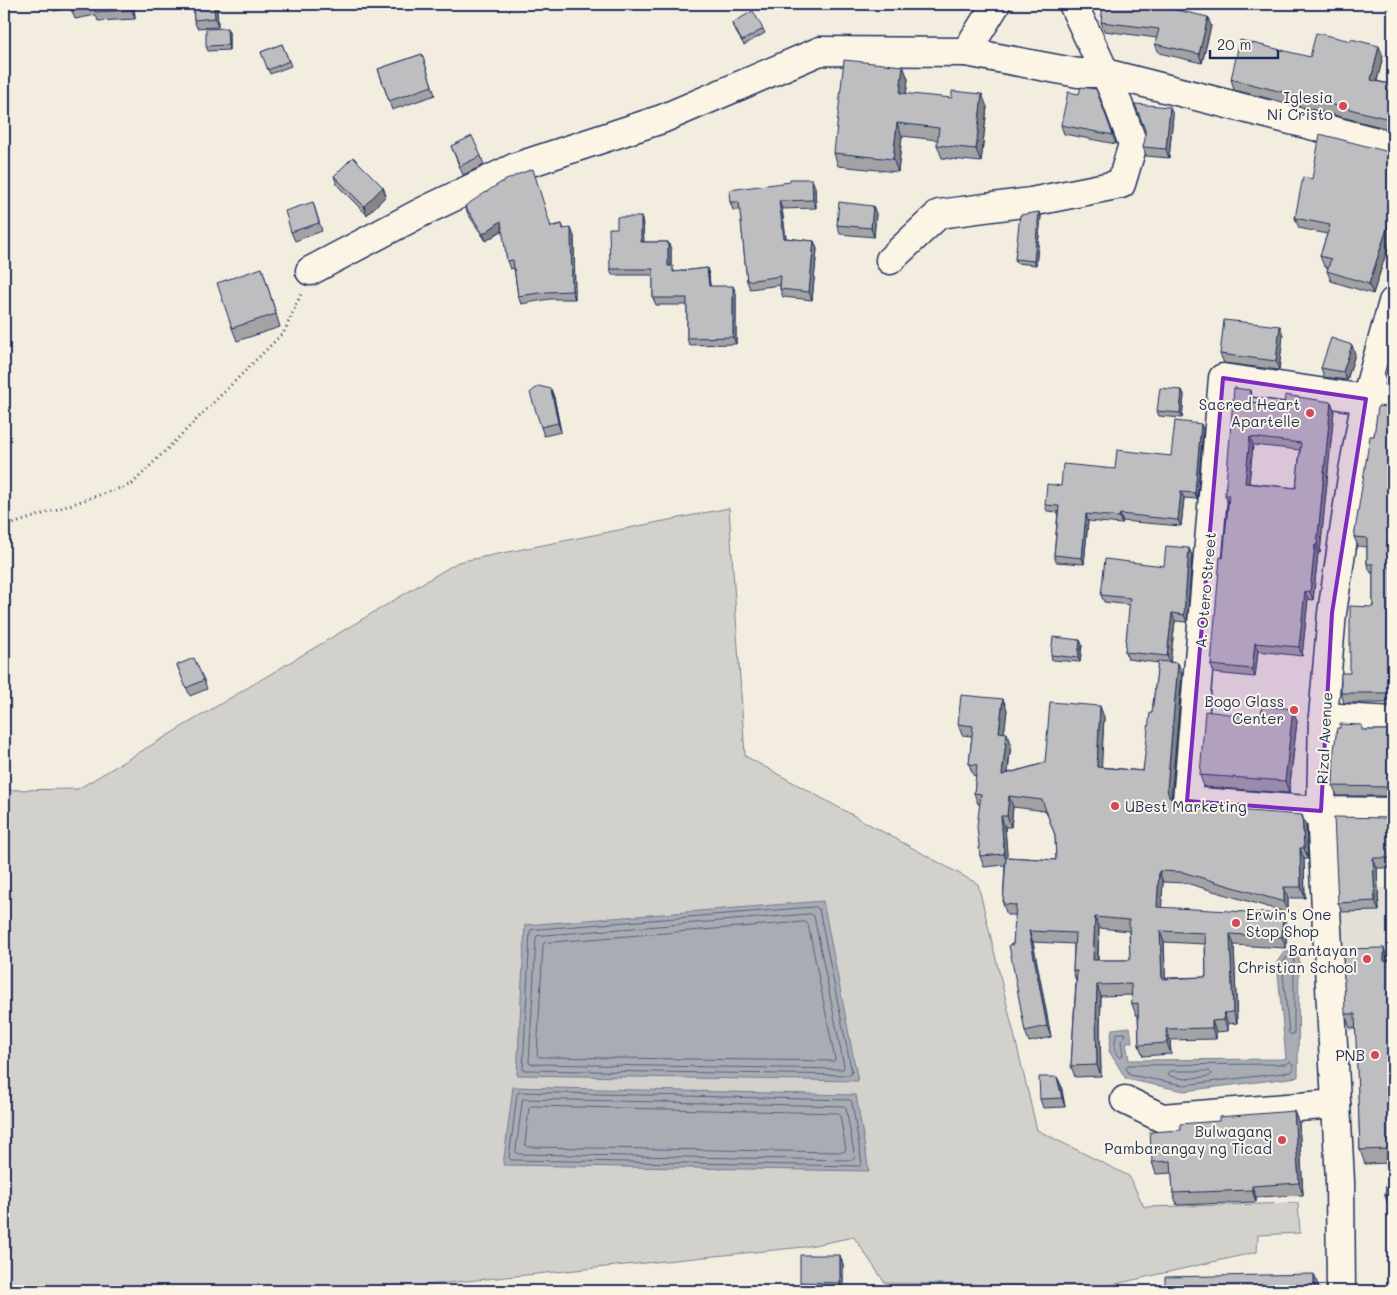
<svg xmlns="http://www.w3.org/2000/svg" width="1397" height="1295" viewBox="0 0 1397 1295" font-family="Mali,sans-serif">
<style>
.built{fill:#e3dfd6}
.green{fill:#d3d1cc;stroke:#778095}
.water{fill:#a9acb3;stroke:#707a91}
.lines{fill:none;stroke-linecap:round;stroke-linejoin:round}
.shore{stroke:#546180;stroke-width:1}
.minor-casing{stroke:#1b2f5e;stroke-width:31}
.major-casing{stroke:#1b2f5e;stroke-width:31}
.path{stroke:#1b2f5e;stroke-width:3;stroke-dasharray:1 4;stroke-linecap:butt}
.minor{stroke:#fcf5e5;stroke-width:28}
.major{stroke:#fcf5e5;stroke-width:28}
.wall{fill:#a3a3a5;stroke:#1b2f5e;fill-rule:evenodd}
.shaded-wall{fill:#858586;stroke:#1b2f5e}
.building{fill:#bebec0;stroke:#1b2f5e;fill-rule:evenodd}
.marked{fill:#7b2cbf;fill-opacity:0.2;stroke:#7b2cbf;stroke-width:4;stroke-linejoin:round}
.poi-dot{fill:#d1495b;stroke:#fcf5e5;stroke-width:2}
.labels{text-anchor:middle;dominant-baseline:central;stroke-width:4;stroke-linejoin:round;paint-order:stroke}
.poi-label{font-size:15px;fill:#1b2f5e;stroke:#fcf5e5;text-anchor:end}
.street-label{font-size:15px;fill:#1b2f5e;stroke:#fcf5e5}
</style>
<rect width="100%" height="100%" fill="#f3ede0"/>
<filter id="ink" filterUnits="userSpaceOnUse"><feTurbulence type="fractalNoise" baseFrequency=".02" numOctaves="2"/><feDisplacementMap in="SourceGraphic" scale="10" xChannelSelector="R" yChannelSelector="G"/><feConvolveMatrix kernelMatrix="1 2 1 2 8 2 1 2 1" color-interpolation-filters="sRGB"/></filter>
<g filter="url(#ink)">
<polygon class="built" points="1378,888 1393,888 1393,1028 1345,1032 1337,890"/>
<polygon class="green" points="729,508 745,756 978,884 1037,1130 1129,1176 1144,1207 1298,1203 1300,1233 1258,1235 1257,1252 1102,1287 885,1283 854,1237 804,1247 427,1285 412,1291 4,1291 4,790 78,789 458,562"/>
<g class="water">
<polygon points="823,901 858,1081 517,1075 525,925"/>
<polygon points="1284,952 1299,952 1298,1077 1184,1091 1126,1079 1109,1051 1112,1029 1130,1027 1132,1042 1126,1042 1129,1060 1286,1059 1277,962"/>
<polygon points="513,1087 856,1095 869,1171 503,1165"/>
</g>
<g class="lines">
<g class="shore">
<polygon points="816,907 819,909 852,1073 850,1075 525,1070 523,1069 530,932 531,930"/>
<polygon points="811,914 814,916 844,1066 843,1069 531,1064 529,1063 536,938 537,936"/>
<polygon points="805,922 808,924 835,1059 834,1061 539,1057 537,1055 543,945 544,943"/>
<polygon points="1292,957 1294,960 1294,1033 1291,1035 1289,1033 1282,964 1286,958"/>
<path d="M1118,1033H1124L1126,1035L1121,1041L1123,1055L1120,1058C1112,1052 1115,1044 1116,1035Z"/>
<polygon points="1291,1062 1293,1064 1293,1070 1291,1072 1184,1085 1130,1075 1126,1068 1128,1065 1285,1064"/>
<polygon points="1171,1071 1209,1071 1212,1074 1210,1076 1185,1079 1170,1076 1168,1073"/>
<polygon points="519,1092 850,1100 852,1102 862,1164 860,1166 511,1160 509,1158 517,1095"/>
<polygon points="523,1099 844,1106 846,1108 855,1158 852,1160 518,1154 516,1152"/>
<polygon points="532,1106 838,1113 840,1115 846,1150 843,1152 527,1147 525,1144 529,1108"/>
</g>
<defs>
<g id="minor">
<polyline points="966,52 996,4"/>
<polyline points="1105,73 1393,146"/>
<polyline points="890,260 939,214 1031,202 1121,184 1133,144 1114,93 1105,73"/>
<polyline points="310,271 422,212 516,167 662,119 820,51 966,52 1078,73 1105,73 1073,4"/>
<polyline points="1393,401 1366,399 1223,378 1187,801 1321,811 1393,812"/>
<polyline points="1323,717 1393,721"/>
<polyline points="1125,1100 1162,1118 1336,1104"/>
</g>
<polyline id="major" points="1341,1291 1340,1181 1321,811 1323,717 1332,613 1353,471 1366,399 1393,302"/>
</defs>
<use href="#minor" class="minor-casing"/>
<use href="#major" class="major-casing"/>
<polyline class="path" points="4,527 132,484 284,332 301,294"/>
<use href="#minor" class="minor"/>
<use href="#major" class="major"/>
</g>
<g class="wall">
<polygon points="51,4 134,4 135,19 98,21 96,15 75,19 71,8 54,11"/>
<polygon points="193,4 217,4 218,27 197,28 194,20"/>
<polygon points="1389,4 1393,4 1393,8 1390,8"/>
<polygon points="1101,22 1211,26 1202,63 1159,53 1155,44 1157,38 1104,31"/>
<polygon points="732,23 763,29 765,33 744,45 733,27"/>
<polygon points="229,32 229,50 208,51 206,46"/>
<polygon points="282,44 291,66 270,74 261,52"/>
<polygon points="422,54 435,95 392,110 378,69"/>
<polygon points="1383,56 1377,81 1393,85 1393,130 1234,90 1231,79 1310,57"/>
<polygon points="903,66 908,79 906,94 987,107 981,162 942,158 937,145 938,140 902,136 898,172 838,166 834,153"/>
<polygon points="1096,89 1116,144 1064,134 1061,125"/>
<polygon points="1173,115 1169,158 1146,156 1143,147"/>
<polygon points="451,146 481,156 484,165 463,175"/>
<polygon points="1393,150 1393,232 1373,294 1331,281 1327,271 1328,268 1324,266 1320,256 1327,234 1299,228 1295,218 1312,179 1385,151"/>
<polygon points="334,176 383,187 386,196 367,215 337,185"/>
<polygon points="815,187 816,208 782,209 786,238 814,241 817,249 812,300 783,297 780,289 780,285 750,289 747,281 740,210 733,210 730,202"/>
<polygon points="313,202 322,231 295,241 291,232"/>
<polygon points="465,206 552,226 562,224 564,229 574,236 575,299 550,299 521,304 518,296 514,268 510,269 507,261 503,230 486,241 468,214"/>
<polygon points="873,206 876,214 874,237 840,234 837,225"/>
<polygon points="1039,212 1041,216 1036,265 1016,263 1015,259"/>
<polygon points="641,217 643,224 644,242 668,242 671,249 671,266 675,272 707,268 709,275 710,286 736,293 736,344 689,345 687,338 687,305 656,305 653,298 653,275 612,275 610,269 617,228"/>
<polygon points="262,268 280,327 237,341 232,328"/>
<polygon points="1283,335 1279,370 1224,363 1220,354"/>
<polygon points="1393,344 1393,385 1387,385 1384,375"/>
<polygon points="1355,354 1347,380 1324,377 1321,368"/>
<polygon points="1182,390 1184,395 1182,418 1159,416 1157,411"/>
<polygon points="554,397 561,432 544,436 541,427"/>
<path d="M1252,398V402L1284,406L1331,402L1334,410L1320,553H1318L1313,600L1308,599L1302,656L1258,651L1255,677L1214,673L1211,665L1223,558L1228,503L1225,495ZM1253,445L1300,450L1296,488L1249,483Z"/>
<polygon points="1393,406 1393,703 1344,703 1341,693 1350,673 1373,607 1373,573 1371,573 1367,564 1367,547 1358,546 1354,537 1374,436 1388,407"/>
<polygon points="1201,424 1203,430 1197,499 1184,498 1181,526 1122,521 1122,524 1088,521 1084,564 1056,562 1054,555 1058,512 1047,511 1045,505 1061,486 1115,469 1171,456"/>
<path d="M1192,555L1187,622L1175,621L1170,662L1178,663L1182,674L1171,800L1175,803L1182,806L1306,826L1308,859H1304L1305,898H1288V913L1186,883L1163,882L1161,908L1287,925L1286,948L1234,945L1237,1023L1228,1024V1031L1216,1032V1039L1170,1040L1171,1054L1143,1056L1139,1045L1138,1015H1136L1132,1004V995L1101,996L1100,1030L1101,1076L1075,1077L1071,1066L1076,981L1073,971L1074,944L1033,942L1051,1037L1029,1042L1025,1031L1013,944L1016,915H1007L1003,904L1005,865L984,867L980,856V804H978L974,793L976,776L973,775L969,764L972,736L962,735L958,724L1003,699L1007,710L1004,733L1011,744L1008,773L1045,763L1104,717L1101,767L1143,771L1152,713L1158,663L1128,659L1125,652L1130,605L1104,602L1101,595L1164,566ZM1013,807L1046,811L1055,835L1056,860L1007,857L1005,827H1011ZM1099,928L1129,931L1130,960H1098ZM1164,942L1205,944L1206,977L1165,978Z"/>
<polygon points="1080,640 1082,645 1080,662 1052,660 1051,655"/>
<polygon points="177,665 204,680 207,689 190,696"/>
<polygon points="1261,718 1297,721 1289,793 1204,787 1200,775"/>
<polygon points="1364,730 1393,730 1393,796 1337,796 1333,786"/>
<polygon points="1393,817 1393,868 1377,868 1379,911 1342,912 1338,903 1390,818"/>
<polygon points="1388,960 1393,960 1393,1209 1390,1210 1385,1196 1389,1163 1365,1164 1360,1150 1356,1028 1350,1028 1345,1014"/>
<polygon points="1057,1077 1061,1085 1065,1107 1043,1108 1040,1099"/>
<polygon points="1299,1123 1303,1195 1256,1197 1256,1202 1177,1205 1173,1193 1172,1173 1156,1174 1152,1162"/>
<polygon points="843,1264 843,1291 803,1291 800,1282"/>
</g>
<g class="shaded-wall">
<polygon points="132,4 134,4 135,19 132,10"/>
<polygon points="214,4 217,4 218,27 215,18"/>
<polygon points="1208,17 1211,26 1202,63 1199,54"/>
<polygon points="227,28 229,32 229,50 228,45"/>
<polygon points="1379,46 1383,56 1375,90 1371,80"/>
<polygon points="903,66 908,79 905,106 900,93"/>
<polygon points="982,94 987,107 981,162 976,149"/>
<polygon points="1170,107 1173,115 1169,158 1166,149"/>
<polygon points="897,123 902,136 898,172 893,159"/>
<polygon points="812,179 815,187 816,208 813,200"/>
<polygon points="1393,186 1393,209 1387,206"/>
<polygon points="383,187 386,196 367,215 364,206"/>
<polygon points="779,201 782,209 787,246 784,238"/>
<polygon points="873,206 876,214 874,237 871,228"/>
<polygon points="1393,210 1393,232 1373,294 1369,284"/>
<polygon points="1039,212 1041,216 1036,265 1034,261"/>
<polygon points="641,217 643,224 644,249 641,242"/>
<polygon points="501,221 504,229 486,241 483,234"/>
<polygon points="571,228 574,236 575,299 572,291"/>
<polygon points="814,241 817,249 812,300 809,292"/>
<polygon points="668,242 671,249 671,273 668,266"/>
<polygon points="707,268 709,275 711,293 709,286"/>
<polygon points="733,286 736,293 736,344 733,337"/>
<polygon points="1280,326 1283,335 1279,370 1276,361"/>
<polygon points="1352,345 1355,354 1347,380 1343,372"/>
<polygon points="551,389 554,397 561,432 558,423"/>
<polygon points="1182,390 1184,395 1182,418 1180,413"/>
<polygon points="1250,390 1252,398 1251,410 1248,402"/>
<polygon points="1331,402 1334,410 1320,553 1317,545"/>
<polygon points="1201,424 1203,430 1197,499 1195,493"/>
<polygon points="1250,437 1253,445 1248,491 1245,483"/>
<polygon points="1181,492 1184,498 1181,526 1178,520"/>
<polygon points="1086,514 1088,521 1084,564 1082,558"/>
<polygon points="1120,514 1122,521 1122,524 1119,517"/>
<polygon points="1315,545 1318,553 1313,600 1310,592"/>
<polygon points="1189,548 1192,555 1187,622 1184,615"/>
<polygon points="1305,591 1308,599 1302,656 1299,647"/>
<polygon points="1172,613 1175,621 1170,664 1167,656"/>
<polygon points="1080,640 1082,645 1080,662 1078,658"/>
<polygon points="1255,643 1258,651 1255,677 1252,669"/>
<polygon points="1178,663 1182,674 1171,800 1169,797 1167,789"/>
<polygon points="1003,699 1007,710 1003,743 999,732"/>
<polygon points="1100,706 1104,717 1101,778 1097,767"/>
<polygon points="1293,709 1297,721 1289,793 1285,781"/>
<polygon points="1007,733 1011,744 1006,786 1002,775"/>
<polygon points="1009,796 1013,807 1011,827 1007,816"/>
<polygon points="1302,815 1306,826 1308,859 1304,848"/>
<polygon points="1001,816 1005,827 1008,865 1004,854"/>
<polygon points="1300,848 1304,859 1305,898 1301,887"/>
<polygon points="1373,858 1377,868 1379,911 1375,901"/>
<polygon points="1159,871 1163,882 1161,918 1157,907"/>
<polygon points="1284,887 1288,898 1288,913 1284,902"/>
<polygon points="1283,914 1287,925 1286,948 1282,937"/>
<polygon points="1095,917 1099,928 1097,971 1093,960"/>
<polygon points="1029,931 1033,942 1051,1037 1047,1026"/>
<polygon points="1160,931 1164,942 1166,990 1162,979"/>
<polygon points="1230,934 1234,945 1237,1023 1233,1012"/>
<polygon points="1384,948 1389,962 1384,961"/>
<polygon points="1097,985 1101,996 1100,1030 1101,1076 1097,1065 1096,1019"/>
<polygon points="1224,1013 1228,1024 1228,1031 1224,1020"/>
<polygon points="1212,1021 1216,1032 1216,1039 1212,1028"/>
<polygon points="1166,1029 1170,1040 1171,1054 1167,1043"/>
<polygon points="1057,1077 1061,1085 1065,1107 1062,1098"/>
<polygon points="1294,1111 1299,1123 1303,1195 1299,1183"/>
<polygon points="1252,1186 1256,1197 1256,1202 1252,1190"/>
<polygon points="840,1255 843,1264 843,1291 840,1283"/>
<polygon points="1314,1274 1320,1291 1314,1291"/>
</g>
<g class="building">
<polygon points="70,4 132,4 132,10 95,12 95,6 71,11"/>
<polygon points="193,4 214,4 215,18 194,20"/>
<polygon points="1103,4 1150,4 1208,17 1199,54 1155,44 1159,29 1101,22"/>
<polygon points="753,11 763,29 742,41 732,23"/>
<polygon points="227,28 228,45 206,46 206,29"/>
<polygon points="1316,33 1351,41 1351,39 1379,46 1371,80 1393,85 1393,120 1231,79 1240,40 1310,57"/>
<polygon points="282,44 289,61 268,70 261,52"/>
<polygon points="422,54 432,86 389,101 378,69"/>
<polygon points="844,60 903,66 900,93 952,98 952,91 982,94 976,149 937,145 939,128 897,123 893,159 834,153"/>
<polygon points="1081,87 1096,89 1113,135 1061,125 1068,92 1079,94"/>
<polygon points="1135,104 1170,107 1166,149 1143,147 1145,139 1145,130"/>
<polygon points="1320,134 1385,151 1393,150 1393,186 1387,206 1393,208 1393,210 1369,284 1327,271 1331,259 1320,256 1330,225 1295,218 1303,177 1312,179"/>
<polygon points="472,136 481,156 460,166 451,146"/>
<polygon points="353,157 383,187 364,206 334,176"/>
<polygon points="533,169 551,227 562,224 563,229 571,228 572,291 547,292 518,296 513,260 507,261 501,221 483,234 465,206 500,183 519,174"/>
<polygon points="790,179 812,179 813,200 779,201 784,238 814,241 809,292 780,289 781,276 747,281 739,202 730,202 729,190 790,182"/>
<polygon points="313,202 319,223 291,232 285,211"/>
<polygon points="839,202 873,206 871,228 837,225"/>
<polygon points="1039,212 1034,261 1015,259 1020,215"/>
<polygon points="617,217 641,217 641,242 668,242 668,266 673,266 673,272 707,268 709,286 733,286 733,337 687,338 687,298 653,298 653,269 610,269 609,228 617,228"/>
<polygon points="262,268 276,314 232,328 217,283"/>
<polygon points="1224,320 1280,326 1276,361 1220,354"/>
<polygon points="1331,338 1352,345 1343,372 1321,368"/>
<polygon points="1393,344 1393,377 1384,375"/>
<polygon points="538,386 551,389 558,423 541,427 530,393"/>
<polygon points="1160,388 1182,390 1180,413 1157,411"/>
<path d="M1234,388L1250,390L1248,402L1284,406L1285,395L1331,402L1317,545H1315L1310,592L1305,591L1299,647L1255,643L1252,669L1211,665L1220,557L1223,558L1229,495H1225ZM1250,437L1301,443L1296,488L1245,483Z"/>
<polygon points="1378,406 1388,407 1393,406 1393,693 1341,693 1341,673 1350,673 1350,606 1373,607 1373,564 1367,564 1367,538 1354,537 1370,436 1374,436"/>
<polygon points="1175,421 1201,424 1195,493 1181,492 1178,520 1120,514 1119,517 1086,514 1082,558 1054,555 1059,506 1045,505 1047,484 1061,486 1063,464 1115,469 1117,450 1171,456"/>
<polygon points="1166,546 1189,548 1184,615 1172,613 1167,656 1125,652 1130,598 1101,595 1105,559 1164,566"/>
<polygon points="1053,637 1080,640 1078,658 1051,655"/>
<polygon points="194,658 204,680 186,688 177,665"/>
<path d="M1158,661L1178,663L1167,789L1169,797L1175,803L1182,806L1302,815L1304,848H1300L1301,887H1284V902L1182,872L1159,871L1157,907L1283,914L1282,937L1230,934L1233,1012L1224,1013V1020L1212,1021V1028L1166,1029L1167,1043L1139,1045L1138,1003L1132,1004L1131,984L1097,985L1096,1019L1097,1065L1071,1066L1077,971H1073L1075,933L1029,931L1047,1026L1025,1031L1009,945L1013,944L1016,905L1003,904L1006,857L1056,860L1055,835L1042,800L1009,796L1007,816H1001L1004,854L980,856L977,826L981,794L974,793L977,765L969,764L973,726L958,724L961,695L1003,699L999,732L1007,733L1002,775L1045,763L1050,702L1100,706L1097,767L1143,771L1150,713H1152ZM1095,917L1129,920L1130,960H1093ZM1160,931L1205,933L1206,977L1162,979Z"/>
<polygon points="1262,706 1293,709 1285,781 1200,775 1205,711 1261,718"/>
<polygon points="1340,724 1362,725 1362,730 1393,730 1393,788 1390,787 1333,786 1334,750 1337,728 1340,728"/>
<polygon points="1334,817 1390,818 1393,817 1393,858 1373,858 1375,901 1338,903"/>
<polygon points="1384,948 1384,961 1393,960 1393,1195 1385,1196 1390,1149 1360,1150 1355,1014 1345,1014 1343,949"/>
<polygon points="1039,1077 1057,1077 1062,1098 1040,1099"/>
<polygon points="1294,1111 1299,1183 1252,1186 1252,1190 1173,1193 1171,1161 1152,1162 1150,1132 1181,1130 1180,1124 1219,1121 1219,1117"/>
<polygon points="800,1255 840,1255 840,1283 800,1282"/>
<polygon points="1314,1274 1314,1291 1165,1291 1165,1277"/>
<polygon points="440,1288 441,1291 431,1291"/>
<polygon points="1131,1289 1131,1291 1045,1291"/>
</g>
</g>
<path class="marked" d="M1223,378L1366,399L1332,613L1321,811L1187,801Z"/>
<g class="poi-dot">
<circle cx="1343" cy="106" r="5"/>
<circle cx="1310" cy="413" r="5"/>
<circle cx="1294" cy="710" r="5"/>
<circle cx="1115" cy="806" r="5"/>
<circle cx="1236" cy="923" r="5"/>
<circle cx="1367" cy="959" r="5"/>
<circle cx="1375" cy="1055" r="5"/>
<circle cx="1282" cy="1140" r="5"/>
</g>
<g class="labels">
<g class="poi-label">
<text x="1333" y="97">Iglesia<tspan x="1333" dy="17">Ni Cristo</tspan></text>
<text x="1300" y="404">Sacred Heart<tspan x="1300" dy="17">Apartelle</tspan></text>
<text x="1284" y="701">Bogo Glass<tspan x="1284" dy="17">Center</tspan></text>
<text x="1125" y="806" text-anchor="start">UBest Marketing</text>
<text x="1246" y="914" text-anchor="start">Erwin's One<tspan x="1246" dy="17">Stop Shop</tspan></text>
<text x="1357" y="950">Bantayan<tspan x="1357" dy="17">Christian School</tspan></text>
<text x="1365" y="1055">PNB</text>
<text x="1272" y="1131">Bulwagang<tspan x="1272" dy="17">Pambarangay ng Ticad</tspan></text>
</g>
<g class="street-label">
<text transform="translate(1205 590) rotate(-85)">A. Otero Street</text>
<text transform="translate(1324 738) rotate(-87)">Rizal Avenue</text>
</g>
</g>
<rect width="1397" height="1295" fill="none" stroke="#fcf5e5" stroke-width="20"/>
<rect x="10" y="10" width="1377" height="1275" fill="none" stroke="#1b2f5e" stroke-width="2" filter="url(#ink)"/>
<path d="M1210 50v8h68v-8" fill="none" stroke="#1b2f5e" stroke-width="2.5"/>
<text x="1217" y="50" font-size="15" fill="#1b2f5e" stroke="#fcf5e5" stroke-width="4" paint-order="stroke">20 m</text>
</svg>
